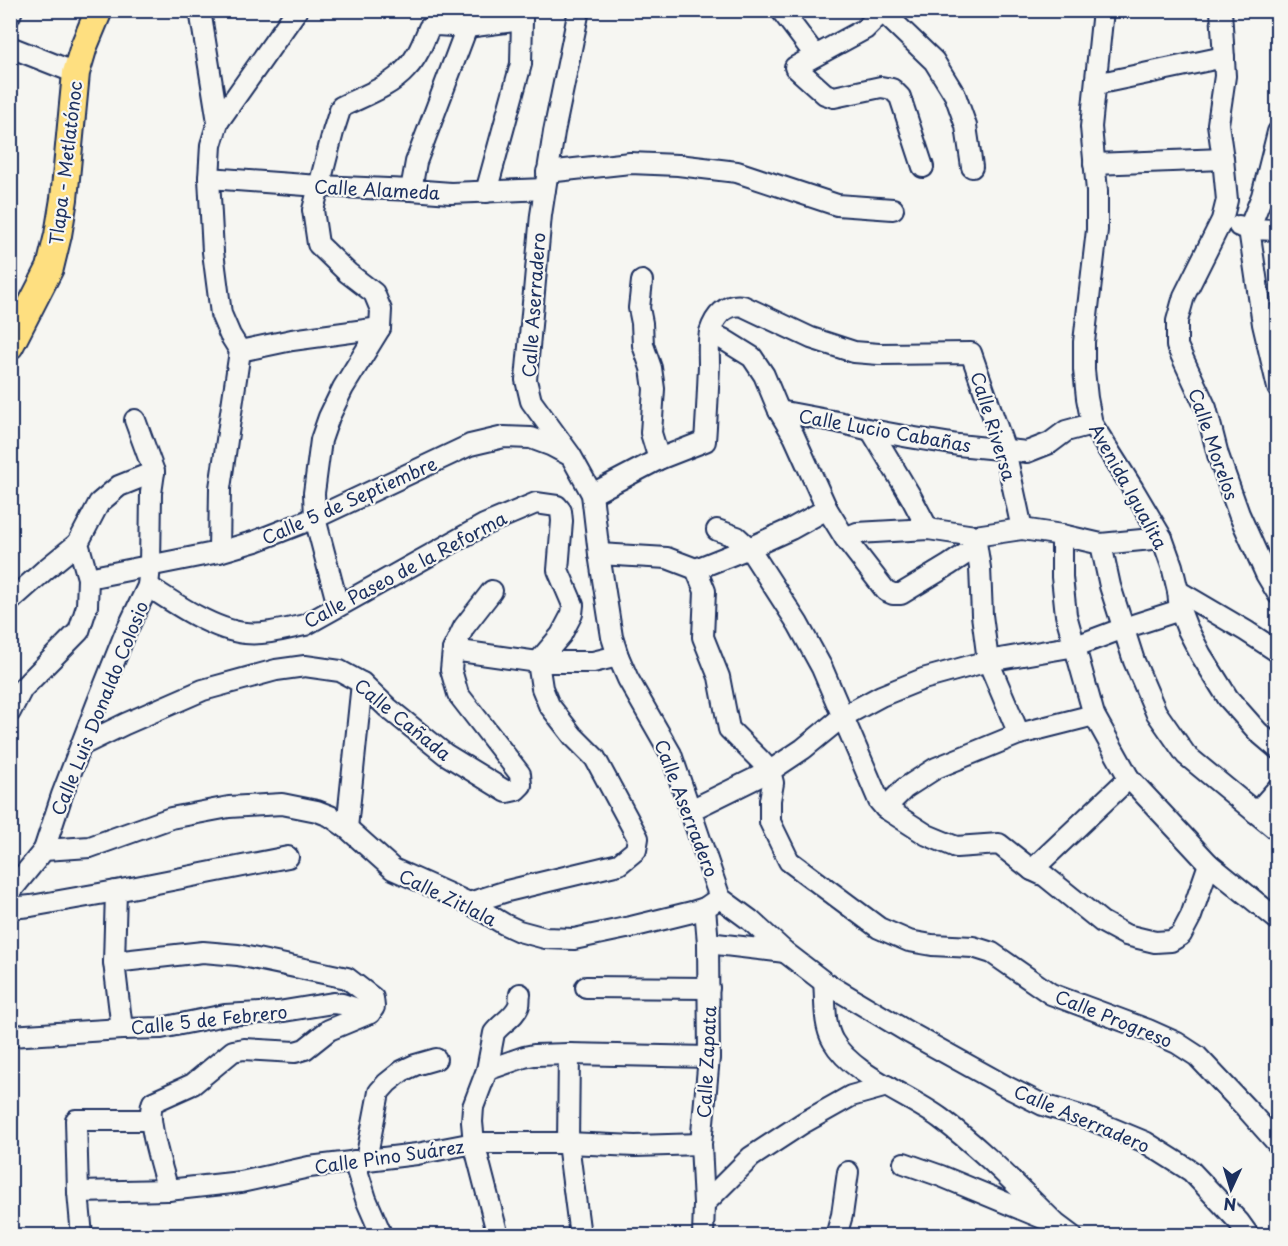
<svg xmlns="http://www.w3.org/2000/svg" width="1288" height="1246" viewBox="0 0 1288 1246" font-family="'Playpen Sans',sans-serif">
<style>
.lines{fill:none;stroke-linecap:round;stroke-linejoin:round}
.minor-casing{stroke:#1b2f5e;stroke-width:24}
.major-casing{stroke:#1b2f5e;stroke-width:30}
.minor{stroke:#f6f6f2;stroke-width:20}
.major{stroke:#fedf80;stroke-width:26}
.labels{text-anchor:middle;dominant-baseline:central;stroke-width:4.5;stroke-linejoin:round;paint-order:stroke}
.street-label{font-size:18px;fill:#1b2f5e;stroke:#f6f6f2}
</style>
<rect width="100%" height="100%" fill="#f6f6f2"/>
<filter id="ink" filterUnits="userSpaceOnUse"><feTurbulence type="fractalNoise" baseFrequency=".0167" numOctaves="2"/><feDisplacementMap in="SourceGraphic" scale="12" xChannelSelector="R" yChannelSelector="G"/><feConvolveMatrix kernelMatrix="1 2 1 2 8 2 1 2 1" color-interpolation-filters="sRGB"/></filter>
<g filter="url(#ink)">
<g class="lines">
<defs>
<g id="minor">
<polyline points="200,10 218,122 211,145 209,178 213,252 221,314 230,335 240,351 220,488 219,552"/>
<polyline points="579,10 554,132 541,215 526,380 531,401 571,456 592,494 599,554 612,637 618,656 628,679 671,754 720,898 750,920 785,952 824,982 908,1032 1009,1088 1043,1105 1087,1118 1145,1142 1191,1171 1239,1222 1249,1236"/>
<polyline points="781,10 815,55"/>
<polyline points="884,10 865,29 795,67 825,94 834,97 881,87 892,89 900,97 923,167"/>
<polyline points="1103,10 1091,127 1097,191 1097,230 1084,342 1084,370 1087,398 1092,424 1133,489 1162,538 1172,566 1178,591 1180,610 1187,628 1201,655 1228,698 1258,732 1278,749"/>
<polyline points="1221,10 1225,76 1218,124 1223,159 1227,200 1222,220 1184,296 1177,321 1177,346 1206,408 1218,455 1239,514 1266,574 1278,594"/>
<polyline points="883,12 934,61 955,95 966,126 972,167"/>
<polyline points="10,15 12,10"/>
<polyline points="10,47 76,73"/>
<polyline points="1096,84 1224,57"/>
<polyline points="218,122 297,10"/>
<polyline points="1278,132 1262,196 1249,229 1263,324 1278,388"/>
<polyline points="1094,164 1223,159"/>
<polyline points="547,172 630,163 678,165 737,172 837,205 893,209"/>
<polyline points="209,178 319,186 411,190 451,193 545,189"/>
<polyline points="411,190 416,162 467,27"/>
<polyline points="486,192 521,64 522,20"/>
<polyline points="1239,226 1249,229 1278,230"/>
<polyline points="642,281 639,308 642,323 643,345 651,368 654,389 651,433 659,459"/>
<polyline points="710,333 723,339 752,357 764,375 779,411 794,436 827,509 845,538 886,591 893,594 901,594 949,565 976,547"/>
<polyline points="240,351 292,340 380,328"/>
<polyline points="779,411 838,422 871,430 909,437 958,445 1027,452 1050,443 1066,431 1092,424"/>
<polyline points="871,430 911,497 928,529"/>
<path d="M592,494L659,459L705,441C707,415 708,390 709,365C709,355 708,342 710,332C715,316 726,303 743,306L811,338L854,352L879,354L971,353L1005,450L1022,529"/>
<polyline points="717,530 737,537 749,548 798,624 822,668 879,801 885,808 927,835 956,847 999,844 1032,870 1045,876 1102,922 1126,935 1155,942 1171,941 1181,935 1191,916 1209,864"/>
<polyline points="1062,535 1062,577 1066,615 1094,715 1129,778 1209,864 1278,920"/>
<polyline points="975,536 980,568 982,615 988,661 1019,734"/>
<polyline points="845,538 857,533 928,529 975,536 1022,529 1062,535 1101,544 1162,538"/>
<polyline points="1101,544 1110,586 1134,661 1156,712 1186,755 1278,831"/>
<polyline points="599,554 667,558 696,569 705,591 703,637 719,677 729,729 760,760 770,771 773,783 770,800 770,822 789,861 879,928 909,941 932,945 973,947 992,953 1051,994 1148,1030 1177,1043 1197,1056 1246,1108 1278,1144"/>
<polyline points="696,569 749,548 791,529 827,509"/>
<polyline points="88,578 219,552 256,541 315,518 470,445 504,437 531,438 550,445 569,455"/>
<path d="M148,586C174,603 213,630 245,633C265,635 286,629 305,625L484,525L536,503L557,506L561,511L562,521L558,570L573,605L572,614L561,635L538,662L542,688L549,705L573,736L595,758L638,838L636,850L619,864L507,891L469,903"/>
<polyline points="1178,591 1246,631 1278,652"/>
<polyline points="10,601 46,569 78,543"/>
<path d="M338,606L315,518L314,493L321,440L329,417L343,388L380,328L381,310L374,293L348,273L318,244L313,210L333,132L341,107C363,96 390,87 406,69C417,58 423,43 429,28L437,25L467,27L522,20V10"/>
<polyline points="453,650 538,662 593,662 618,656"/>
<polyline points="10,712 22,689 79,631 87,606 88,578 78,543 99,503 119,486 154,472 135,420"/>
<polyline points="82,745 125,724 203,690 276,670 305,666 340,671 362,683 388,708 445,754 507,792 516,790 521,785 520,774 458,694 451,670 453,650 464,627 492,591"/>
<polyline points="885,808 905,788 936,768 1019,734 1094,715"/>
<polyline points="689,811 770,771 803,749 842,717 881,696 923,679 988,661 1076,646 1124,628 1180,610"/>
<polyline points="1256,813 1278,788"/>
<polyline points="347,828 362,683"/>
<polyline points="44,850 62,795 97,704 125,634 148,586 150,566 151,493 154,472"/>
<polyline points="1032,870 1129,778"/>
<polyline points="116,891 114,962 122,1029"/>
<polyline points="10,892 44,850 90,847 171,818 229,807 282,804 317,811 330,816 347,828 393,869 469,903 504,924 519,931 545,938 574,939 631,927 692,912 705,908"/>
<polyline points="10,908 31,906 116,891 288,857"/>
<polyline points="708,943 785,952"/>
<polyline points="114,962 203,952 238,955 347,978 373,998 374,1007 370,1013"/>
<path d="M824,982C826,1000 823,1024 833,1041C852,1075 909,1095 940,1118C982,1149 1019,1188 1056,1224L1072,1236"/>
<polyline points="586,987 709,988"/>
<polyline points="10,1036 122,1029 161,1028 225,1015 278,1012 333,1003 342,1004 370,1013"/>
<polyline points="569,1054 568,1143 580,1236"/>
<polyline points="487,1070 524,1057 534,1055 569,1054 709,1057"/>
<polyline points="366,1160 379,1092 387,1083 402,1071 415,1065 436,1059"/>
<polyline points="354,1161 366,1199 382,1236"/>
<polyline points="904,1163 941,1176 1045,1219"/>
<path d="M168,1190C163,1172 145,1117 153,1102L193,1084L233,1051L244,1049L295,1052L305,1049L329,1030L370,1013"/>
<polyline points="78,1192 168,1190 241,1182 309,1167 417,1154 474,1143 568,1143 635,1146 701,1144"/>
<polyline points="704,1204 751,1157 803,1123 851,1096 887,1086"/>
<polyline points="82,1236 78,1192 76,1120 151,1120"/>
<path d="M498,1236L474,1143L472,1122L473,1107L487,1070L494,1033C501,1023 515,1017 519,1005C520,1002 519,998 520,994"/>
<polyline points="703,1236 704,1204 701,1144 709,1057 708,943 705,908 715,901"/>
<polyline points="836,1236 842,1215 848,1172"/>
</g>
<polyline id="major" points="10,346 50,268 58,235 64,199 76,73 84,46 99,10"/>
</defs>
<use href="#minor" class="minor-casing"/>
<use href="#major" class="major-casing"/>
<use href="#minor" class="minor"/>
<use href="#major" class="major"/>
</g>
</g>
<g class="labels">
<g class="street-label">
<text transform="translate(65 163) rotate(-83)">Tlapa - Metlatónoc</text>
<text transform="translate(377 189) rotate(3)">Calle Alameda</text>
<text transform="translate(533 305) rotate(-86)">Calle Aserradero</text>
<text transform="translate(994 426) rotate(73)">Calle Riversa</text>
<text transform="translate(885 430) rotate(10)">Calle Lucio Cabañas</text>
<text transform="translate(1214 444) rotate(71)">Calle Morelos</text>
<text transform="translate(1129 486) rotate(61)">Avenida Igualita</text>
<text transform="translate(349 500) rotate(-24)">Calle 5 de Septiembre</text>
<text transform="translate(405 569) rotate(-28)">Calle Paseo de la Reforma</text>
<text transform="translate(99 708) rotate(-68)">Calle Luis Donaldo Colosio</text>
<text transform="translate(403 719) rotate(39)">Calle Cañada</text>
<text transform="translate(687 808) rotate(69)">Calle Aserradero</text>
<text transform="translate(448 897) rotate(26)">Calle Zitlala</text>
<text transform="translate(1114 1018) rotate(22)">Calle Progreso</text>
<text transform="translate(209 1019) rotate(-6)">Calle 5 de Febrero</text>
<text transform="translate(706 1062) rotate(-87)">Calle Zapata</text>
<text transform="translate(1082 1118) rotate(23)">Calle Aserradero</text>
<text transform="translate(389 1156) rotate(-8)">Calle Pino Suárez</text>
</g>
</g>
<rect width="1288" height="1246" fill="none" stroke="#f6f6f2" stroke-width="36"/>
<rect x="18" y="18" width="1252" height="1210" fill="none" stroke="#1b2f5e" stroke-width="2" filter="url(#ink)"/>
<g transform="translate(1231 1189) rotate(184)" stroke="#f6f6f2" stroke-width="4.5" paint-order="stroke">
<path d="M0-4.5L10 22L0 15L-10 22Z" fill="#1b2f5e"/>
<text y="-9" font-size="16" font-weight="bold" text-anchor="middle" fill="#1b2f5e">N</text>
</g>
</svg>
